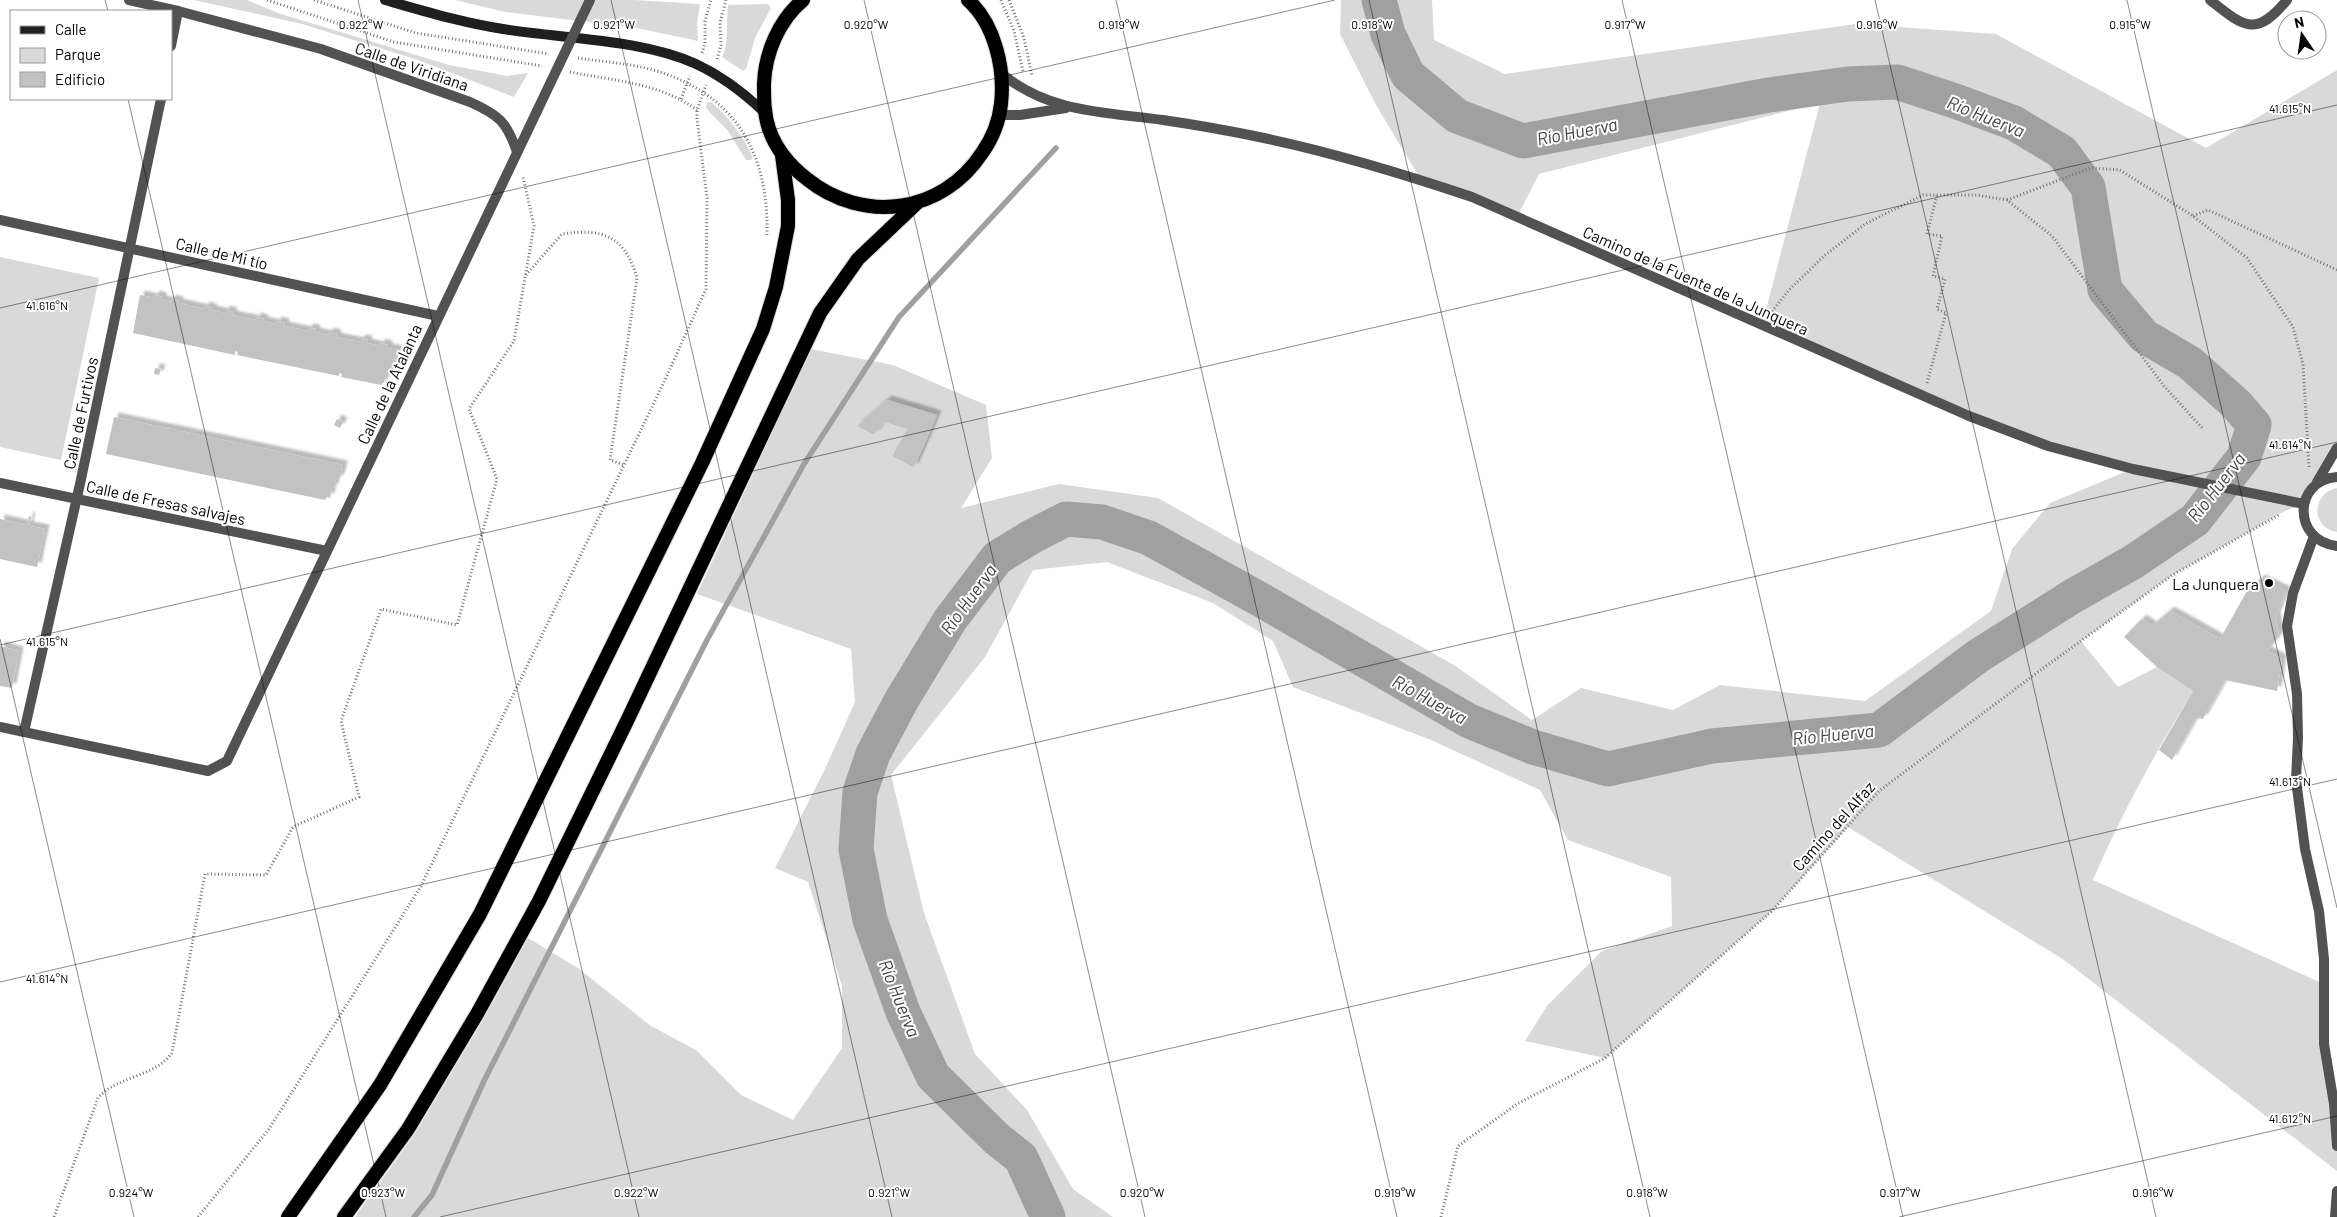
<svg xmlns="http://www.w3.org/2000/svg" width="2337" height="1217" viewBox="0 0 2337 1217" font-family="Barlow,sans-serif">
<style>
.green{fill:#d9d9d9;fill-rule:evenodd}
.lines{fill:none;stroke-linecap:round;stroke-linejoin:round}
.stream{stroke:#a0a0a0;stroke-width:5.5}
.river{stroke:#a0a0a0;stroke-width:35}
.building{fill:#c2c2c2;filter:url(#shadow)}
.trunk-casing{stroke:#dbdbdb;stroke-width:16}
.path{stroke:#747474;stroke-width:3;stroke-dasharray:1 2.5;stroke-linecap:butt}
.minor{stroke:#525252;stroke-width:10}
.secondary{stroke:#1f1f1f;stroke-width:10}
.trunk{stroke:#000;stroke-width:14}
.minor-bridge{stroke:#525252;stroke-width:10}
.ticks{fill:none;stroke:#000;stroke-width:1;stroke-opacity:0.45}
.poi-dot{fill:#000;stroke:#fff;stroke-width:2}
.labels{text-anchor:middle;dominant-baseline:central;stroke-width:4;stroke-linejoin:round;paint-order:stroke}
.street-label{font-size:16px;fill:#000;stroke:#fff}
.poi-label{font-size:16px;fill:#000;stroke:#fff;text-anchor:end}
.water-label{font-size:18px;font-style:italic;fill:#414141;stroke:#fff}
.ticks-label{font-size:12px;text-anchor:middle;fill:#000;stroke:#fff;stroke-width:4;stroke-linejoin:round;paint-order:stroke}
</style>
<defs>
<filter id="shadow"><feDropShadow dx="4.5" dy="-4.5" stdDeviation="1" flood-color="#0004"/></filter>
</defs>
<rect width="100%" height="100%" fill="#fff"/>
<g class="green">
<polygon points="194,0 247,0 278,13 449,65 507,76 528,73 514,97 418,60 302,24"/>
<polygon points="455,0 634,0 700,4 697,23 698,41 637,28 505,12"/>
<path d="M1341,0H1432L1434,40L1505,74L1856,24L1996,34L2206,148L2337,70V448L2304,504L2285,511L2171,576L2081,641L2118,687L2157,667L2193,691C2156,751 2121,815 2093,880L2324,984L2337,1146V1171L2064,960L1848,827L1772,911L1605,1058L1525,1041L1547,1006L1602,951L1672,926L1671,877L1568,840L1540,790L1431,740L1293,687L1273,641L1213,603L1107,562L1033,570L985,657L891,775L924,913L975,1054L1027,1110L1073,1189L1113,1217H355L414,1135L483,1020L528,938L578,968L651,1026L696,1050L741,1095L793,1120L842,1048V986L808,882L775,868L825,769L855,702L851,649L697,594L811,349L893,365L986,405L992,458L961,508L1059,484L1158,498L1454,665L1532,720L1581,688L1673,710L1720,685L1865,701L1991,611L2012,549L2050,503L2132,469L2048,446L1762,325L1820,103L1539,174L1517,217L1421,180L1376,105L1340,34ZM887,400L937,415L914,468L892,456L907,429L884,422L874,435L857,426Z"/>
<path d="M768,4L771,8L755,38L746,69L743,71L722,57C729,46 726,19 728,5Z"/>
<path d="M711,102C729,117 744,137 753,158L751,160H746L728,131L706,108L707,103Z"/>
<polygon points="0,257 99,278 61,460 0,447"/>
<path d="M2337,488V532C2311,528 2311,493 2337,488Z"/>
</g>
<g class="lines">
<polyline class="stream" points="414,1217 432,1195 484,1081 707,640 804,464 899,317 1056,148"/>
<polyline class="river" points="1048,1217 1021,1158 997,1139 933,1076 903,1012 870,920 856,849 860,792 873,754 901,701 950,620 997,558 1031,537 1066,519 1102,522 1149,538 1263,601 1469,721 1533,747 1608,769 1712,746 1879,730 1978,656 2073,596 2133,562 2195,520 2244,457 2254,425 2236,404 2190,363 2144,336 2105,290 2088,187 2062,152 2014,123 1955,101 1897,82 1848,84 1769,95 1523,141 1457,116 1408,75 1388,34 1379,0"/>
</g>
<g class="building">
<polygon points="140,295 154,298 155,295 162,297 162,300 171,302 171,299 179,301 178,303 204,309 205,306 212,308 212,310 225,313 225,310 233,312 232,315 256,320 256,317 264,319 263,321 276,324 277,321 285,323 284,326 308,331 308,328 316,329 315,332 328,335 329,332 337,334 336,337 360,342 360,339 368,340 367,343 380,346 381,343 388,345 388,348 398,350 389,373 386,373 384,382 381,385 341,377 342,374 339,373 339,376 237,355 238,352 235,351 235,355 133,333"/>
<polygon points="155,368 161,369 159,375 154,374"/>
<polygon points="887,400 937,415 914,468 892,456 907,429 884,422 874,435 857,426"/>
<polygon points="114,417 343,465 341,475 338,480 336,479 334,488 332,488 330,498 327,497 325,500 106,454"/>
<polygon points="337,419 343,422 340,428 334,425"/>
<polygon points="29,516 31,517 29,526 45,529 37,567 0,559 0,519 27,525"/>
<polygon points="2261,579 2286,591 2276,616 2279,636 2267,651 2282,659 2277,691 2225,680 2203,719 2196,718 2172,760 2159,750 2193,691 2157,667 2124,637 2142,619 2152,626 2170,611 2220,639 2247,591"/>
<polygon points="0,646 19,651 12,688 0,686"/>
</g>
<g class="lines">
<defs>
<g id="trunk">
<path d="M803,0C779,20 765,53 764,84C764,99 764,114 769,129C776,149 790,166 807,179C863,224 942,214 982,153C992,139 999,122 1001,104C1005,69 995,24 968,0"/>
<polyline points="288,1217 380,1085 480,914 702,463 763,329 776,287 788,226 788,200 782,155"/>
<polyline points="344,1217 408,1129 477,1014 539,901 627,721 820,313 858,259 917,203"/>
</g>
</defs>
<use href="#trunk" class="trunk-casing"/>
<g class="path">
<polyline points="267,0 394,42 542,66"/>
<polyline points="314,0 416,33 549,54"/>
<polyline points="1001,0 1014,31 1023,71"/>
<polyline points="1009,0 1024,38 1032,76"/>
<polyline points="702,53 705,43 705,21 711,0"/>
<path d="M578,58C603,62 629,63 653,70C735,93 769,153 767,235"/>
<polyline points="717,59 721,45 720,23 726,0"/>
<path d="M570,72C615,81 660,83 697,110"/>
<polyline points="681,99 690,76"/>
<polyline points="2007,200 2091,168 2120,170 2193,216 2247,258 2293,327 2303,364 2309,467"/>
<polyline points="2193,216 2208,210 2337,270"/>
<path d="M526,275L562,234C603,228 625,236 637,278L610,460L624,465"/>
<polyline points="1770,314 1789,290 1824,256 1865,224 1923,195 1977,195 2007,200 2052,236 2164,386 2203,429"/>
<polyline points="1927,383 1946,313 1937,309 1945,279 1933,276 1942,236 1927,234 1937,195"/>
<path d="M54,1217L98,1098C117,1076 155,1077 172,1053L205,874L266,875L293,827L359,797L341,721L381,609L457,625L497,479L469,409L514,341L534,226L523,177"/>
<polyline points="198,1217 269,1129 421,886 665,380 706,289 707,198 697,119 697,110 706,85"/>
<polyline points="1441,1217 1458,1146 1517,1104 1605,1058 1772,911 1879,791 2042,669 2171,576 2279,515"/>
</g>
<g class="minor">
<path d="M129,0L178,11L321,49L470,102C499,115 507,122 517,152"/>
<path d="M2210,0C2243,26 2255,39 2287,0"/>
<polyline points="171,46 178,11"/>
<path d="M1002,74C1050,113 1105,112 1163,120C1197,125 1231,131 1264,138C1335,153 1404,174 1472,197L1969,416L2048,446L2133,469L2304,504"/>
<polyline points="1000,115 1020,115 1066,108"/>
<polyline points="0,220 438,316"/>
<path d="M2337,477C2293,480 2292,541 2337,546"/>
<polyline points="2317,482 2337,448"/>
<polyline points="0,483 327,551"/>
<polyline points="2314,536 2293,593 2287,626 2297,694 2298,738 2296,780 2305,849 2319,911 2324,959 2324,1044 2334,1104 2337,1146"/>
<polyline points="0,727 208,771 227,761 537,111"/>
<polyline points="24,732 80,484 161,99"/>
<polyline points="2335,1217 2337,1191"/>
</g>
<path class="secondary" d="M385,0C424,11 463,23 503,29C564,39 641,39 696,64C722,76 744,93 764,112"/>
<use href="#trunk" class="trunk"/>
<polyline class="minor-bridge" points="537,111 590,0"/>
</g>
<path class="ticks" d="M105,0L108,11M358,0L639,1217M611,0L892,1217M864,0L1145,1217M1116,0L1397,1217M1369,0L1650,1217M1622,0L1903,1217M1875,0L2156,1217M2127,0L2337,908M128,99L386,1217M0,308L1335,0M0,639L134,1217M0,645L2337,105M0,982L2337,442M440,1217L2337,779M1899,1217L2337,1116"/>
<circle class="poi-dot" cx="2269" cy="583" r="5"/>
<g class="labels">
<g class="street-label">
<text transform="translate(412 66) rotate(19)">Calle de Viridiana</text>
<text transform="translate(222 253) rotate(13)">Calle de Mi tío</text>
<text transform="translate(1696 280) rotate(24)">Camino de la Fuente de la Junquera</text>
<text transform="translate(389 384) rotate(-65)">Calle de la Atalanta</text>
<text transform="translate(80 413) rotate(-78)">Calle de Furtivos</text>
<text transform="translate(166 502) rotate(12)">Calle de Fresas salvajes</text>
<text transform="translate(1833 826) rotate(-48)">Camino del Alfaz</text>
</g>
<g class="poi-label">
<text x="2259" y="583">La Junquera</text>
</g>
<g class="water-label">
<text transform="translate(1986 116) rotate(22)">Río Huerva</text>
<text transform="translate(1577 131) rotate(-11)">Río Huerva</text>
<text transform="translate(2216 487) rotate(-52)">Río Huerva</text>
<text transform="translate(968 599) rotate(-54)">Río Huerva</text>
<text transform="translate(1430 699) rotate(29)">Río Huerva</text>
<text transform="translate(1833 734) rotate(-6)">Río Huerva</text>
<text transform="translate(900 998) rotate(68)">Río Huerva</text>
</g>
</g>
<g class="ticks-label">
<text x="361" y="29">0.922°W</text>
<text x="614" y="29">0.921°W</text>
<text x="866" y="29">0.920°W</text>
<text x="1119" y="29">0.919°W</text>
<text x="1372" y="29">0.918°W</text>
<text x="1625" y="29">0.917°W</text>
<text x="1877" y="29">0.916°W</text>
<text x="2130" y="29">0.915°W</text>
<text x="2290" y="113">41.615°N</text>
<text x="47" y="310">41.616°N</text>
<text x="2290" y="449">41.614°N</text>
<text x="47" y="646">41.615°N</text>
<text x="2290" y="786">41.613°N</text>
<text x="47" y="983">41.614°N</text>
<text x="2290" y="1123">41.612°N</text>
<text x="131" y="1197">0.924°W</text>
<text x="383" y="1197">0.923°W</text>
<text x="636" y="1197">0.922°W</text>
<text x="889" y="1197">0.921°W</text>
<text x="1142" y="1197">0.920°W</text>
<text x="1395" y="1197">0.919°W</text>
<text x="1647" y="1197">0.918°W</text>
<text x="1900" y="1197">0.917°W</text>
<text x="2153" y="1197">0.916°W</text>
</g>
<rect x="10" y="10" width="162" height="90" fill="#ffffff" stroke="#999999"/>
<rect x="20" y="26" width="25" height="8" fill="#1f1f1f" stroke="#999999"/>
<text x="55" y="35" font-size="15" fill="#000000">Calle</text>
<rect x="20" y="48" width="25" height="15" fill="#d9d9d9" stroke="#999999"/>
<text x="55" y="60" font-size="15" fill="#000000">Parque</text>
<rect x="20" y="72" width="25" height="15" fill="#c2c2c2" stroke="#999999"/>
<text x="55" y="85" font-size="15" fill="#000000">Edificio</text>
<g transform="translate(2302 35) rotate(347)"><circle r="24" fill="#ffffff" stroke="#999999"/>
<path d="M0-4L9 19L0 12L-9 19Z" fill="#000000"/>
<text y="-8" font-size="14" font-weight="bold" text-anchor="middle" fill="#000000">N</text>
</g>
</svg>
